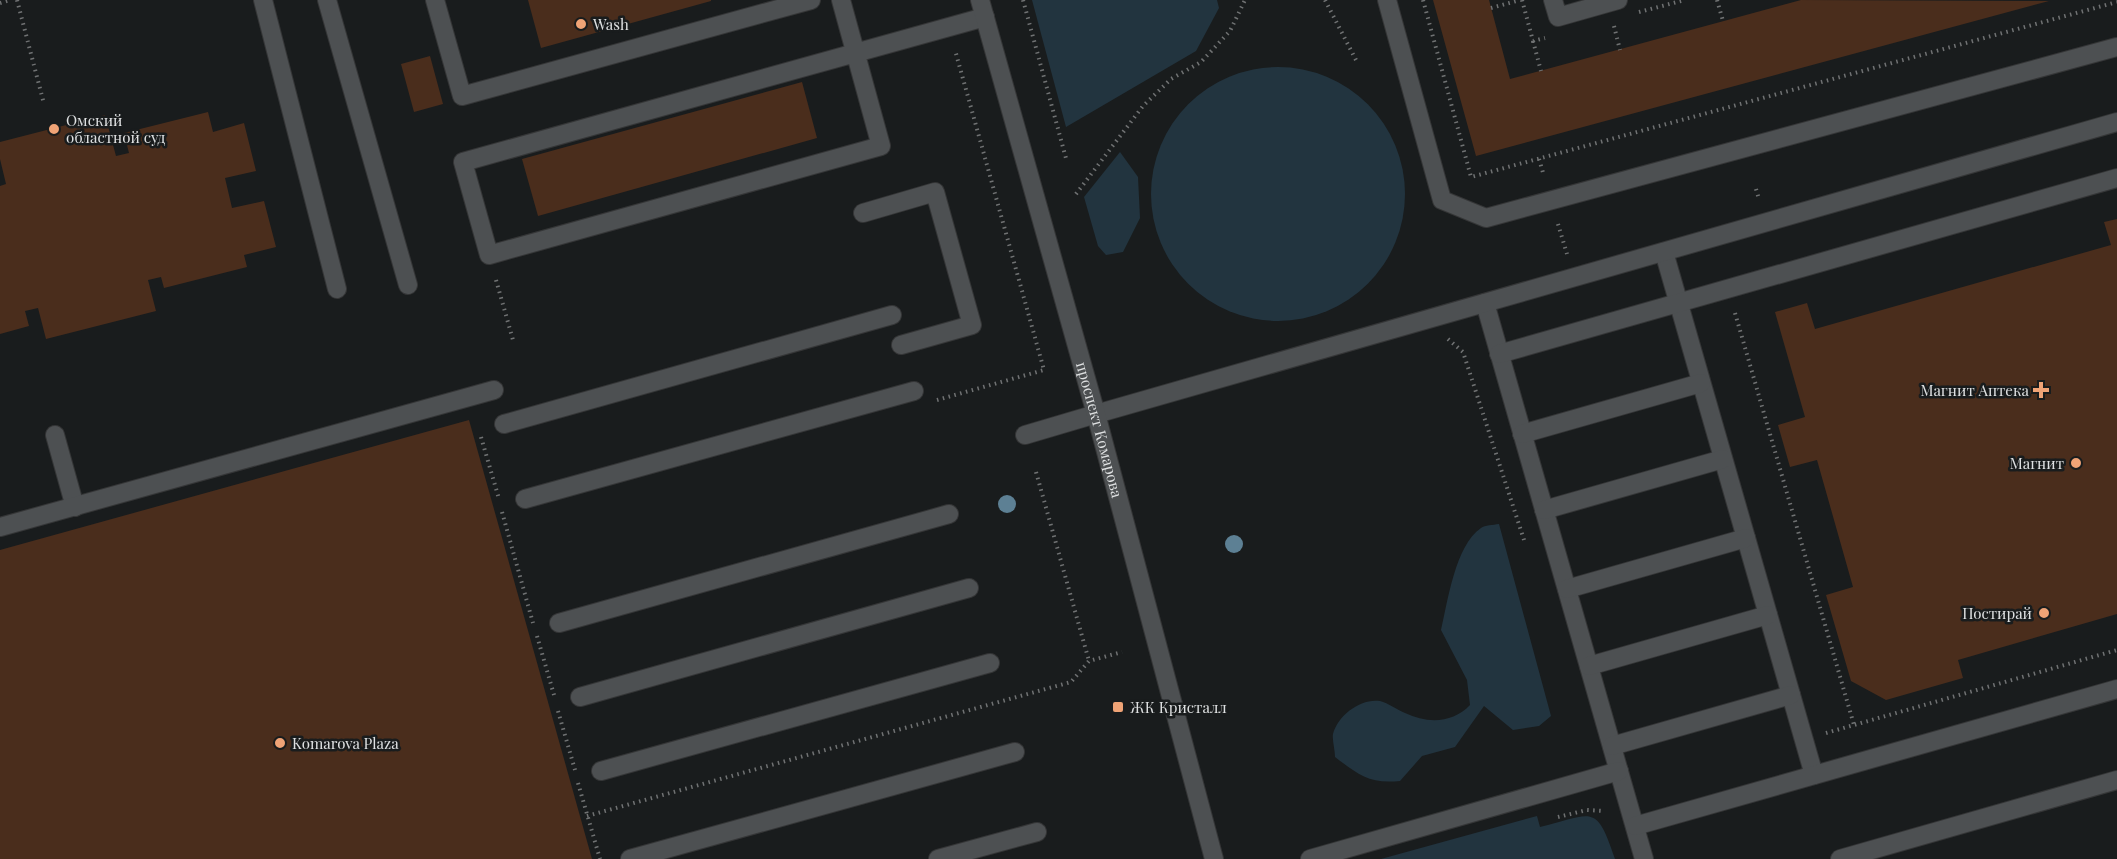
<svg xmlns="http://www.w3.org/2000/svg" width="2117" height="859" viewBox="0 0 2117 859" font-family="'Playfair Display',serif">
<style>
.green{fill:#22343f}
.building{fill:#4a2d1c}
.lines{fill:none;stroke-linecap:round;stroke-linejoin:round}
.lane-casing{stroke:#353637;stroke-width:20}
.street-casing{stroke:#353637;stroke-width:20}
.secondary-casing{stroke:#353637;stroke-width:20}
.path{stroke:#707273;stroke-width:4;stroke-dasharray:1.5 4.5;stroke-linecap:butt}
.lane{stroke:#4d5052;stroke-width:18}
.street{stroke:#4d5052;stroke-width:18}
.secondary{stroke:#4d5052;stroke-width:18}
.tree{fill:#5d8094}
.poi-dot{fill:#efa376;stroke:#191c1d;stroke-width:2}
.labels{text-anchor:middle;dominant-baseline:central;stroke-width:5;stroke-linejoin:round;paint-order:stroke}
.poi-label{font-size:15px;fill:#dfe1e2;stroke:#191c1d;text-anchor:start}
.street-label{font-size:15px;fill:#dfe1e2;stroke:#191c1d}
</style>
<rect width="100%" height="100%" fill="#191c1d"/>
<g class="green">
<polygon points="1032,0 1217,0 1219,8 1196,51 1066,127"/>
<circle cx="1278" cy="194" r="127"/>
<polygon points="1120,152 1138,177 1140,218 1123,252 1106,255 1098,246 1084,197"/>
<path d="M1499,524L1551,716L1539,726L1513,730L1484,706L1455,747L1422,756L1400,781C1369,784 1359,775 1335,757C1335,750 1332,740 1333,734C1338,715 1361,698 1380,701C1388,703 1398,710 1405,713C1428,724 1453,723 1470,705L1467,680L1441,630C1448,601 1455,546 1481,528C1485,525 1493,525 1499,524Z"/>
<path d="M1537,816L1540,827C1593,814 1596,802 1615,859H1381Z"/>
</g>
<g class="building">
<polygon points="528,0 711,0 711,1 541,48"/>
<polygon points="1433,0 1489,0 1510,79 1801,0 2049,1 1476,156"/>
<polygon points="430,56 443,104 414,112 401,64"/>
<polygon points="802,82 817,138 538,216 522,159"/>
<polygon points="208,112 213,132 244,123 256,171 225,178 232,208 264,201 276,247 244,255 247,267 164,288 161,277 148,280 156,311 46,339 38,308 25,311 29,326 0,334 0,186 6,184 0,159 0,142 105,115 116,156 129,153 124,133"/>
<polygon points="2117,219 2117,614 1958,660 1963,678 1886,700 1851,681 1826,595 1853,587 1817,460 1790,467 1778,425 1805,417 1775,312 1807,303 1815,329 2111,245 2104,222"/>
<polygon points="469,420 592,859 0,859 0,550"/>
</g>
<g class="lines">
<defs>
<g id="lane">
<polyline points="263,0 337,289"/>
<polyline points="327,0 408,285"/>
<polyline points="435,0 462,96 811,0"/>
<path d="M841,0L881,146L489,255L463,162C637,114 811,66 985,17"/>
<polyline points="1387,0 1442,200 1486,218 2117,47"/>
<polyline points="1553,0 1558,17 1618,0"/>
<polyline points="863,213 935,192 972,325 901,345"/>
<polyline points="1664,252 1814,775"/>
<polyline points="1485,303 1644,859"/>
<polyline points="1499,354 2117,178"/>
<polyline points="504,424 892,315"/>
<polyline points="1522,434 1701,383"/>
<polyline points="55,435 75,507"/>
<polyline points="1025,435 1096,414"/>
<polyline points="525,499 914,391"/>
<polyline points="1544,510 1723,459"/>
<polyline points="0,527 494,390"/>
<polyline points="1567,589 1746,538"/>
<polyline points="559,623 949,514"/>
<polyline points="1589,666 1768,615"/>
<polyline points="580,697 969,588"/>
<polyline points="1612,746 1791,695"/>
<polyline points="601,771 990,663"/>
<polyline points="1635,826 2117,689"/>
<polyline points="630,859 1015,752"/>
<polyline points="938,859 1037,832"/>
<polyline points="1310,859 1619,771"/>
<polyline points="1840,859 2117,780"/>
</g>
<polyline id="street" points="1096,414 2117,122"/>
<g id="secondary">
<path id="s1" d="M980,0L1096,414L1214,859"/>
</g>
</defs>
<use href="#lane" class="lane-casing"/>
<use href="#street" class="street-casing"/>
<use href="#secondary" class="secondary-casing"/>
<g class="path">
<polyline points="17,0 44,104"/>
<polyline points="1023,0 1067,162"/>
<polyline points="1325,0 1357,62"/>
<polyline points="1423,0 1471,177 2117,2"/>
<polyline points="1522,0 1533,41 1545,38"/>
<polyline points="1717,0 1723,21"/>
<polyline points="0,3 10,0"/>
<polyline points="1491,8 1520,0"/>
<polyline points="1639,12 1685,0"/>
<polyline points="1614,26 1620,50"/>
<polyline points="1533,41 1541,71"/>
<polyline points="1539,159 1544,176"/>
<polyline points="1756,189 1759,199"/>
<polyline points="1076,194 1143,106 1171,79 1201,62 1230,31 1245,0"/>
<polyline points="1558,224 1567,254"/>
<polyline points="496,280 513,340"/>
<polyline points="1735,313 1854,725"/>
<polyline points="1448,339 1463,352 1525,543"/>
<polyline points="937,400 1044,370 955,50"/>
<polyline points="481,437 499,499"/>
<polyline points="1036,472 1089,661"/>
<polyline points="502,512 533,623"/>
<polyline points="537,636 554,695"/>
<polyline points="558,711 575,770"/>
<polyline points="1826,733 2117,650"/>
<polyline points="578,783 600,859"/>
<polyline points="587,816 1071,682 1089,661 1122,652"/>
<polyline points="1558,817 1587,810 1604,811"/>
</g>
<use href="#lane" class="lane"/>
<use href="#street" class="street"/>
<use href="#secondary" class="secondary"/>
</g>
<g class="tree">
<circle cx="1007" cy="504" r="9"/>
<circle cx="1234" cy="544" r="9"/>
</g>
<g class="poi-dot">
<circle cx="581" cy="24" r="6"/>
<circle cx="54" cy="129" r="6"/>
<path d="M2038 381h6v6h6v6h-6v6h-6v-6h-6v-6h6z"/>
<circle cx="2076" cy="463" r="6"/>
<circle cx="2044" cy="613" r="6"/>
<rect x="1112" y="701" width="12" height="12" rx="3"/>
<circle cx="280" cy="743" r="6"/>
</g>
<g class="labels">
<g class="poi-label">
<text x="593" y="24">Wash</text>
<text x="66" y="120">Омский<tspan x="66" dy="17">областной суд</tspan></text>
<text x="2029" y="390" text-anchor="end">Магнит Аптека</text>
<text x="2064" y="463" text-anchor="end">Магнит</text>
<text x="2032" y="613" text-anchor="end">Постирай</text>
<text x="1130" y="707">ЖК Кристалл</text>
<text x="292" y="743">Komarova Plaza</text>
</g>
<g class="street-label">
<text stroke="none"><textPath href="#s1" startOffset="446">проспект Комарова</textPath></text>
</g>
</g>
</svg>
